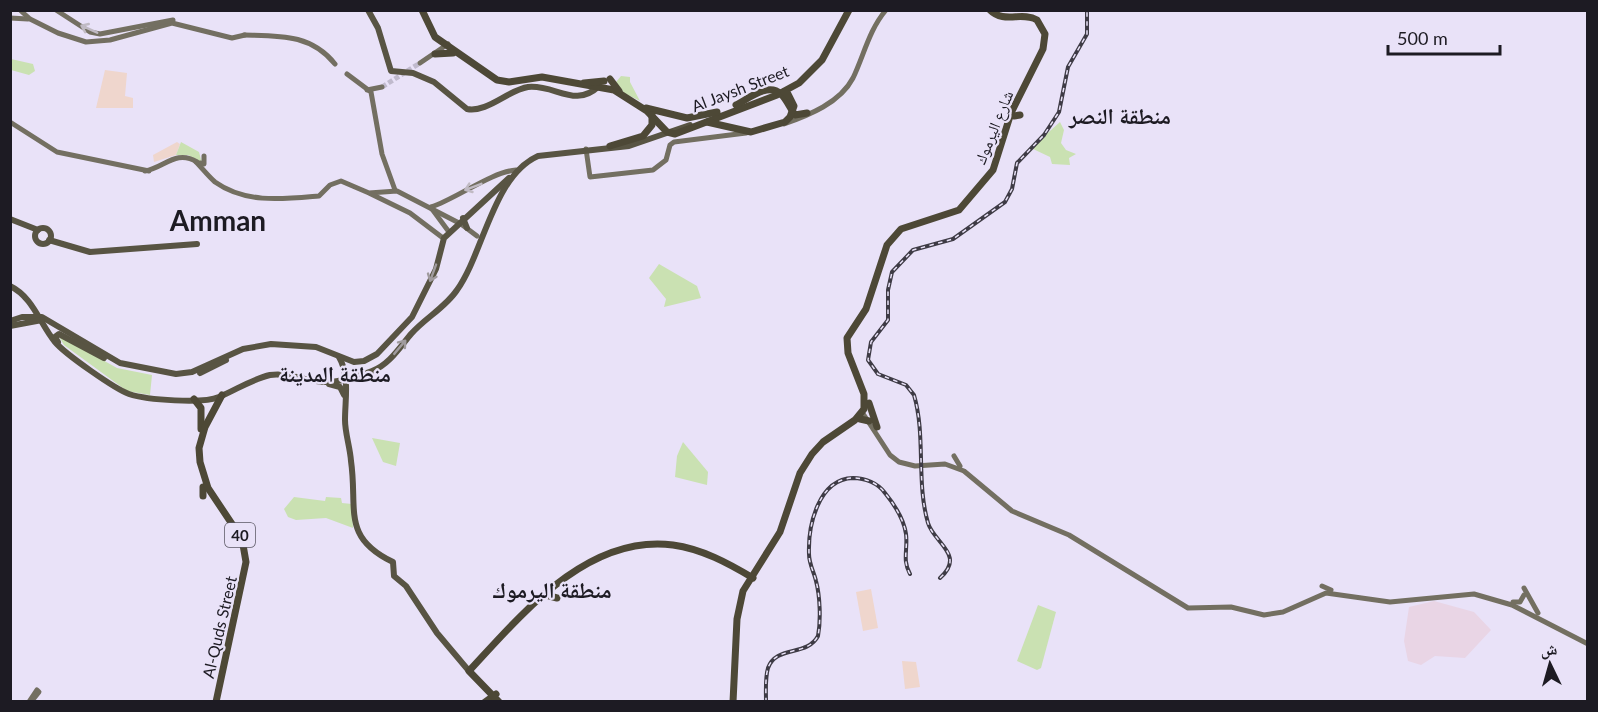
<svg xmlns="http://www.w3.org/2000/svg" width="1598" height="712" viewBox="0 0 1598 712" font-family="Lato,'Noto Naskh Arabic',sans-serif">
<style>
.industrial{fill:#e9d5e5}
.education{fill:#efd6cd}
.green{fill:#cae1b2}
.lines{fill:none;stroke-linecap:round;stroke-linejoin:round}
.secondary-tunnel{stroke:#c0bacd;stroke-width:5;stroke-dasharray:5 2.5;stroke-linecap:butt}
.secondary{stroke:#736f61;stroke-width:5}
.primary{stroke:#585443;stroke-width:6}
.trunk{stroke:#4d4836;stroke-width:7}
.rail-casing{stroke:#3e3b45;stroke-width:4}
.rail{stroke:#e9e2f8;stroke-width:1.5;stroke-dasharray:4.5;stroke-linecap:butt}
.oneway{stroke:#c0bac3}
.oneway2{stroke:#a09b9e}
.labels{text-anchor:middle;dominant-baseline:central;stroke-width:4.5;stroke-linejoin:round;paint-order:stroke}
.shield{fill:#e9e2f8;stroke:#5a5763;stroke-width:1.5}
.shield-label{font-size:15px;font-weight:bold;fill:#1d1b23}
.street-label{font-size:16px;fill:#1d1b23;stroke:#e9e2f8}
.district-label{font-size:22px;font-weight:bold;fill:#1d1b23;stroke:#e9e2f8}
.town-label{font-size:28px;font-weight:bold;fill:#1d1b23;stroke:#e9e2f8}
</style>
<rect width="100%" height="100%" fill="#e9e2f8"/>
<polygon class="industrial" points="1434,601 1474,612 1491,630 1465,658 1435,656 1421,665 1408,661 1404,641 1409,607"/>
<g class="education">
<polygon points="105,70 127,73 125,96 133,98 133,108 96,108"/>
<polygon points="177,142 180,144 176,155 154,162 153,155"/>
<polygon points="871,589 878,628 863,631 856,592"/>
<polygon points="902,661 916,662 920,687 905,689"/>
</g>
<g class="green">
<polygon points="11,59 33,64 35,71 29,75 11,70"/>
<polygon points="621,76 630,77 630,82 640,101 624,93 616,82"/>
<polygon points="1060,122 1064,130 1061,143 1066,150 1076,154 1069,158 1070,165 1052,164 1050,157 1031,148"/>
<polygon points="181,142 199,152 202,163 188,155 176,155"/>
<polygon points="659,264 697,286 701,298 664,307 666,299 649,278"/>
<polygon points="58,335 117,368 152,375 150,395 127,391 64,345"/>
<polygon points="372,438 400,443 396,466 383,462"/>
<polygon points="683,442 708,472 707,485 675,477 677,456"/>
<polygon points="294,497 325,501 326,497 341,498 342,503 352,504 353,528 326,518 296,520 288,517 284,509"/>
<polygon points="1038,605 1056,612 1041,668 1037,670 1017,661"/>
</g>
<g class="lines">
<polyline class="secondary-tunnel" points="382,87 420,63"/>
<g class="secondary">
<polyline points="20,10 30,19 58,33 86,42 110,40 172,23 232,38 245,35"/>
<polyline points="56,10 90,32 100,34 173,20"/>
<polyline points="10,18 28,19"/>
<path d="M244,35C280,36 311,34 335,64"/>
<polyline points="420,63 448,44"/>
<polyline points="347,74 371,92 382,154 395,190"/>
<polyline points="367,90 382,87"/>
<polyline points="10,122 57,152 149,171"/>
<path d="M784,124C809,115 840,103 853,78C864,55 869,30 886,10"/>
<polyline points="586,149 590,177 653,170 666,160 670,145 674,142 746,133"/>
<path d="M196,162C202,168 208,176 215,182C246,204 284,199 319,196L330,185L341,181L369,193L397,191L461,224L477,236"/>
<polyline points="200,163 204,164 204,156"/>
<path d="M145,171C164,168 176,149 197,162"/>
<polyline points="371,194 410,213 443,238"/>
<path d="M431,207C456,199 491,172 516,170"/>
<polyline points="432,209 449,232"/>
<polyline points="862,412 890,455 899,462 915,466 945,464 964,471 1012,511 1069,535 1188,608 1231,607 1264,615 1283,612 1326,593 1390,602 1474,594 1512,605 1588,644"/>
<polyline points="954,456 960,466"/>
<polyline points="1322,586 1331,590"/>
<polyline points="1524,588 1538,613"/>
<polyline points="1513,602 1520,602 1524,595"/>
<polyline points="29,702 37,690 39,692 31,702"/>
</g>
<g class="primary">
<path d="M368,10L378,28L391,71L413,73L434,82L467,109C487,113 508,90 528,87C555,84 575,109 599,86"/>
<polyline points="463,218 467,228"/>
<polyline points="10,219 38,230"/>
<circle cx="43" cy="236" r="8"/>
<polyline points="49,240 90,252 197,244"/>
<path d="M10,286C33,297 40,324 55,342C65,354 115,389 129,394C147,400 203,404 219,397C236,390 252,379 270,375C288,372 305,381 324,382C339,383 358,376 372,371C389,365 400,347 411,334C425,318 446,307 457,290C484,252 493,176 538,156L629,146L690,125"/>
<polyline points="10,321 22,317 42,317 120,363 176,374 192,372 243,349 271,344 316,347 354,362 364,361 377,354 412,317 436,269 444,238 509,178"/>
<polyline points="10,326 42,320"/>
<polyline points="58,342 55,337 59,334 104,358"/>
<path d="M339,357C350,376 345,399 345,420C345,433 350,447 351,461C358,509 341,537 393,562L394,576L406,586L437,633L469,671"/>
<polyline points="200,373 226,360"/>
<polyline points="329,384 340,387 344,395"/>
</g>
<g class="trunk">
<polyline points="422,10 435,37 497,80 509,82 542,77 614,90 647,111 667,132 675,134 777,95 799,83 822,60 849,10"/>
<polyline points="435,54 453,53"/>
<polyline points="610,79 619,91"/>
<polyline points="584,83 604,81"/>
<path d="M736,105C748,99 768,82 781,94C787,100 790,108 795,115L807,113"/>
<polyline points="646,108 687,118 717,112"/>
<polyline points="1014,116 1020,115"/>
<polyline points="707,122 751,132 785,122 790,117 794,106 788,94 784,92"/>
<polyline points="610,146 643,136 652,125 652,115"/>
<polyline points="194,399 201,408 201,429"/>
<polyline points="869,403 877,427"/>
<polyline points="860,419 869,421"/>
<polyline points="203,496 203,487"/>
<polyline points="546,595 557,598"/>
<polyline points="216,702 246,562 242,539 208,488 200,462 199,448 205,427 222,395"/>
<polyline points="485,702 496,694"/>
<path d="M499,702L469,671C521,615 587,534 673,545C702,549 728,563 753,578"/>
<path d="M733,702L737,619L743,591L780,532L800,473L812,454L823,442L855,420L864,409V394L848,353L847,338L866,309L887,245L901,229L959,210L993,170L1011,113L1043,49L1045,34L1037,20C1022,11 1004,24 990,10"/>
</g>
<defs>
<g id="rail">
<path d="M940,578C966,555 934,543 928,523C916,482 926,436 914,395L906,385L878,374L868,360L871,342L888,320V290L892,272L913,250L953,239L1005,202L1012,189L1017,163L1044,135L1059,112L1068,67L1087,34V10"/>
<path d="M766,702C766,691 765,678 768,668C776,645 807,657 818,636C821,620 820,596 816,581C814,572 809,564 809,554C808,526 818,479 853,478C865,478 878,483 885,493C894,504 904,520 906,534C908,549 902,560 910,574"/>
</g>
</defs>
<use href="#rail" class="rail-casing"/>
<use href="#rail" class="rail"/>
</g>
<defs><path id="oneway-shaft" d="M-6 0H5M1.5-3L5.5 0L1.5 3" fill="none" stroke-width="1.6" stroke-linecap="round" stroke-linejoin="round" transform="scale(1.5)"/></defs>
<g class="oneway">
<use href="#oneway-shaft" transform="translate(89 29) rotate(-156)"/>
<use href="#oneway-shaft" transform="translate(473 187) rotate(159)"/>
</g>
<g class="oneway2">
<use href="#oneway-shaft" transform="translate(433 273) rotate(110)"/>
<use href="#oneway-shaft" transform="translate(400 347) rotate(-50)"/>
</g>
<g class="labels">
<rect class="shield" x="225" y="523" width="30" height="24" rx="4.5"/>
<g class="shield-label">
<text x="240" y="535">40</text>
</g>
<g class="street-label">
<text transform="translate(740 88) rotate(-21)">Al Jaysh Street</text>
<text transform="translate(993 127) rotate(-68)">شارع اليرموك</text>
<text transform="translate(219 627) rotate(-77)">Al-Quds Street</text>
</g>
<g class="district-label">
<text x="1120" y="115">منطقة النصر</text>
<text x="335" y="373">منطقة المدينة</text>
<text x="552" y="589">منطقة اليرموك</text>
</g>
<g class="town-label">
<text x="218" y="220">Amman</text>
</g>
</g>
<rect width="1598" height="712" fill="none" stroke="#1d1b23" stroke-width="24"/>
<g transform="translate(1550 664) rotate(355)" stroke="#e9e2f8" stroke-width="4.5" paint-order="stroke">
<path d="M0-4.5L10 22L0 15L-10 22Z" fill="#1d1b23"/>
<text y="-9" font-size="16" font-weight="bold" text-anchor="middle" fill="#1d1b23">ش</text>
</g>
<path d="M1388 45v9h112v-9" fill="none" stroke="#1d1b23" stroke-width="3"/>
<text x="1397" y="45" font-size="18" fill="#1d1b23" stroke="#e9e2f8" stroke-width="4.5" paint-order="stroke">500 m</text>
</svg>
